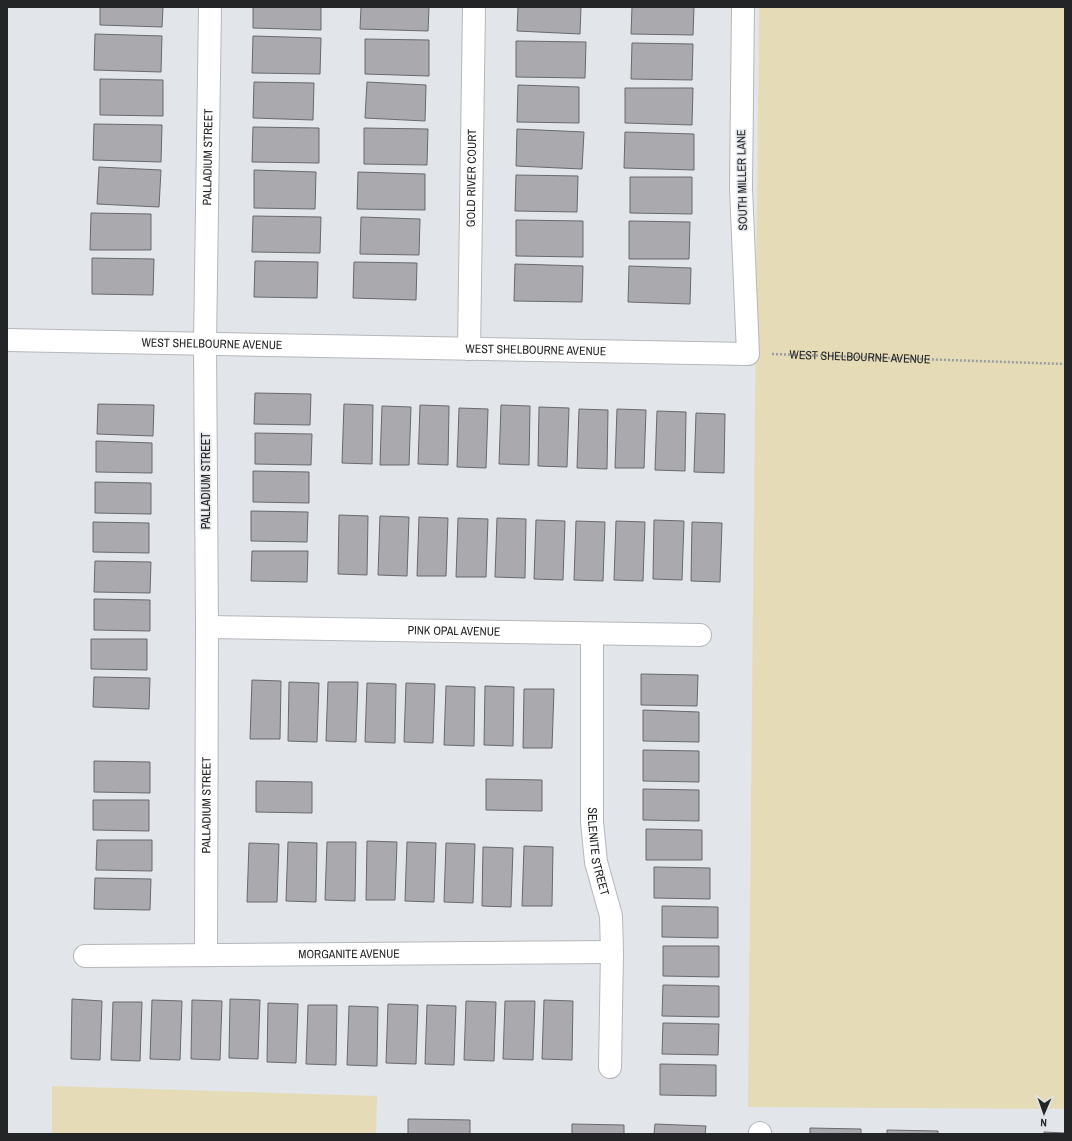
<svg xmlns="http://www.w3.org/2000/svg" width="1072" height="1141" viewBox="0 0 1072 1141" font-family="'Archivo Narrow',sans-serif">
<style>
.sand{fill:#e5dbb6}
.building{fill:#a9a9ae;stroke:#68696d}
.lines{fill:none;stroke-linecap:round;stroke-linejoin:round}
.minor-casing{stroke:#b5b7bb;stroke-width:24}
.path{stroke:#9a9da0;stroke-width:2.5;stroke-dasharray:2 2;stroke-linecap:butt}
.minor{stroke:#fff;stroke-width:22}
.labels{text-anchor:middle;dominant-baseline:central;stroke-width:3;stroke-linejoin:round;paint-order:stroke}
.street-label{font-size:12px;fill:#242527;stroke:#e2e5e9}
</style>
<rect width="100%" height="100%" fill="#e2e5e9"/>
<g class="sand">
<polygon points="759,7 1065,7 1065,1109 748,1107"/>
<polygon points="52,1086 377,1096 376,1134 52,1134"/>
</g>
<g class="building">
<polygon points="100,7 163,7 162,27 100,25"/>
<polygon points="253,7 321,7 321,30 253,28"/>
<polygon points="361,7 429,7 428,31 360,29"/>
<polygon points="518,7 581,7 580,34 517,31"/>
<polygon points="632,7 694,7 693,35 631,34"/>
<polygon points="95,34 162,36 161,72 94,70"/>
<polygon points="253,36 321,38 320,74 252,73"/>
<polygon points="365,39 429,40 429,76 365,74"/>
<polygon points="516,41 586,42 585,78 516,77"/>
<polygon points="632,43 693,44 692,80 631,79"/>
<polygon points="100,79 163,80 163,116 100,115"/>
<polygon points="254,82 314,83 313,120 253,118"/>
<polygon points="367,82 426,85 425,121 365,118"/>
<polygon points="518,85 579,87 579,123 517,122"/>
<polygon points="625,88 693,88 692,125 625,123"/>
<polygon points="94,124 162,125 161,162 93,160"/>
<polygon points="253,127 319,128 319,163 252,162"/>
<polygon points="364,128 428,129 427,165 364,164"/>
<polygon points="517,129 584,132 582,169 516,166"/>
<polygon points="625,132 694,134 694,170 624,168"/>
<polygon points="99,167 161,170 159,207 97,204"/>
<polygon points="254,170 316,172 315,209 254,208"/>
<polygon points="358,172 425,174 425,210 357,209"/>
<polygon points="516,175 578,176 577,212 515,211"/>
<polygon points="630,177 692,177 692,214 630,213"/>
<polygon points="91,213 151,214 151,250 90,250"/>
<polygon points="253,216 321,217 320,253 252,252"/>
<polygon points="361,217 420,219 419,255 360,254"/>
<polygon points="516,220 583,221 583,257 516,256"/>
<polygon points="629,221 690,222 689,259 629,259"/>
<polygon points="92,258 154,259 153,295 92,294"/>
<polygon points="255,261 318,262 317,298 254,297"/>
<polygon points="354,262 417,263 416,300 353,298"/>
<polygon points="515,264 583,266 582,302 514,301"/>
<polygon points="629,266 691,268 690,304 628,302"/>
<polygon points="255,393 311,394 310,425 254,424"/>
<polygon points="98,404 154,405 153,436 97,434"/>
<polygon points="344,404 373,405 372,464 342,463"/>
<polygon points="420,405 449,406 448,465 418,464"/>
<polygon points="501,405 530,406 529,465 499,464"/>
<polygon points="382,406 411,407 409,465 380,465"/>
<polygon points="539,407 569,408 567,467 538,466"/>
<polygon points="459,408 488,409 486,468 457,467"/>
<polygon points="579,409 608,410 607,469 577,468"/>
<polygon points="617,409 646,410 644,468 615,468"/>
<polygon points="657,411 686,412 685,471 655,470"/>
<polygon points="696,413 725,414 724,473 694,472"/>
<polygon points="255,433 312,434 311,465 255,464"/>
<polygon points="96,441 152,443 152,473 96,472"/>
<polygon points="253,471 309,472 309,503 253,502"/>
<polygon points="95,482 151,483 151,514 95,513"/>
<polygon points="251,511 308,512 307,542 251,541"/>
<polygon points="339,515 368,516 367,575 338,574"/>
<polygon points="380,516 409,517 407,576 378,575"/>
<polygon points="419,517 448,518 446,576 417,576"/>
<polygon points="458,518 488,519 486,577 456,577"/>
<polygon points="497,518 526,519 525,578 495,577"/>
<polygon points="536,520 565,521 563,580 534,579"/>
<polygon points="654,520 684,521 682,580 653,579"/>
<polygon points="576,521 605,522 603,581 574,580"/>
<polygon points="616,521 645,522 643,581 614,580"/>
<polygon points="93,522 149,523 149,553 93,552"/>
<polygon points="692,522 722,523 720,582 691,581"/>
<polygon points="252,551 308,551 307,582 251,581"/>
<polygon points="95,561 151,562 150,593 94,592"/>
<polygon points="94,599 150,600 150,631 94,630"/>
<polygon points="91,639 147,639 147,670 91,669"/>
<polygon points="641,674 698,675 697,706 641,705"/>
<polygon points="94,677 150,678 149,709 93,707"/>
<polygon points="252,680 281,681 280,739 250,739"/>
<polygon points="289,682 319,683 317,742 288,741"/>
<polygon points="328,682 358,682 356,742 326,741"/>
<polygon points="367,683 396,684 395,743 365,742"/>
<polygon points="406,683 435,684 433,743 404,742"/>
<polygon points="446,686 475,687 474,746 444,745"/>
<polygon points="485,686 514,687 513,746 484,745"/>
<polygon points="524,689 554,689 552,748 523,748"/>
<polygon points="643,710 699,712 699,742 643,741"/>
<polygon points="643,750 699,751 699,782 643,781"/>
<polygon points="94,761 150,762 150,793 94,792"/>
<polygon points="486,779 542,780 542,811 486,810"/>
<polygon points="256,781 312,782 312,813 256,812"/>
<polygon points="643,789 699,790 699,821 643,820"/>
<polygon points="93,800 149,800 149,831 93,830"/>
<polygon points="646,829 702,830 702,860 646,860"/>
<polygon points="97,840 152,840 152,871 96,870"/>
<polygon points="367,841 397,842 395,900 366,900"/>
<polygon points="288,842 317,843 316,902 286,901"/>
<polygon points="327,842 356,842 355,901 325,900"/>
<polygon points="407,842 436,843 434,902 405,901"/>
<polygon points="249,843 279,844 277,902 247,902"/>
<polygon points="446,843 475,844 473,903 444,902"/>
<polygon points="524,846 553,847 552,906 522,906"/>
<polygon points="483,847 513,848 511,907 482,906"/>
<polygon points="654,867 710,868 710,899 654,898"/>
<polygon points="95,878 151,879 150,910 94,909"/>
<polygon points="662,906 718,907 718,938 662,937"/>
<polygon points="663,946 719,946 719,977 663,976"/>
<polygon points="663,985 719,986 719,1017 662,1016"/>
<polygon points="72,999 102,1001 100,1060 71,1059"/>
<polygon points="230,999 260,1000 258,1059 229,1058"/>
<polygon points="152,1000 182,1001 180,1060 150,1059"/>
<polygon points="192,1000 222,1001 220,1060 191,1059"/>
<polygon points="544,1000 573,1001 572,1060 542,1059"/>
<polygon points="466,1001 496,1002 494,1061 464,1060"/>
<polygon points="505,1001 535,1001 533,1060 503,1059"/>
<polygon points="113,1002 142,1002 140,1061 111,1060"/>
<polygon points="268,1003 298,1004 296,1063 267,1062"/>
<polygon points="388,1004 418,1005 416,1064 386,1063"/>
<polygon points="308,1005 337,1005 336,1065 306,1064"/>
<polygon points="427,1005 456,1006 454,1065 425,1064"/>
<polygon points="349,1006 378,1007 377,1066 347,1065"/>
<polygon points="663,1023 719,1024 718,1055 662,1054"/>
<polygon points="660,1064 716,1065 716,1096 660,1095"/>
<polygon points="408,1119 470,1120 470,1134 408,1134"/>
<polygon points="572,1124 624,1125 624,1134 572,1134"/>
<polygon points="655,1124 706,1126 705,1134 654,1134"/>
<polygon points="810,1128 861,1129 861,1134 810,1134"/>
<polygon points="887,1130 938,1131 938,1134 887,1134"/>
<polygon points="1044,1132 1065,1133 1065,1134 1044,1134"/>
</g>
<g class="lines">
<defs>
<g id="minor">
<path id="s2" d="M7,340L748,354L741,188L743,7"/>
<path id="s3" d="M469,349L474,7"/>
<path id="s4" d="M207,627L700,635"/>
<path id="s5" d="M592,634V822L596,862L611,916L612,952L610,1067"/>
<path id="s6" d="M206,955L207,627L205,344L210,7"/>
<path id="s7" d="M85,956L612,952"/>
<polyline points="760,1134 760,1133"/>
</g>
</defs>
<use href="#minor" class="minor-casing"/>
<path class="path" id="s1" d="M772,354L1065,364"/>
<use href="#minor" class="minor"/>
</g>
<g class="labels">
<g class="street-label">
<text stroke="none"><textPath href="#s6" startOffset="798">PALLADIUM STREET</textPath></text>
<text stroke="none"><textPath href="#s3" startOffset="171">GOLD RIVER COURT</textPath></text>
<text transform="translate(742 180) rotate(-91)">SOUTH MILLER LANE</text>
<text stroke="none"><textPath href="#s2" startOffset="205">WEST SHELBOURNE AVENUE</textPath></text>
<text stroke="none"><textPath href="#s2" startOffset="529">WEST SHELBOURNE AVENUE</textPath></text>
<text stroke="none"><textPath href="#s1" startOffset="88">WEST SHELBOURNE AVENUE</textPath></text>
<text transform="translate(206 481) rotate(-90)">PALLADIUM STREET</text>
<text stroke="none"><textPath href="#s4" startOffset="247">PINK OPAL AVENUE</textPath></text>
<text stroke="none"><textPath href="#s6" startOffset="150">PALLADIUM STREET</textPath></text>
<text stroke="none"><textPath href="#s5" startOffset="218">SELENITE STREET</textPath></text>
<text stroke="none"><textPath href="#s7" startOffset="264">MORGANITE AVENUE</textPath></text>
</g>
</g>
<rect width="1072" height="1141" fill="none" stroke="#242527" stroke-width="16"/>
<g transform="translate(1044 1113) rotate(182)" stroke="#e2e5e9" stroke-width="3" paint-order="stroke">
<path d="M0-3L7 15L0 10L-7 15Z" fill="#242527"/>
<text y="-6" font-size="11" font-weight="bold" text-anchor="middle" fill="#242527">N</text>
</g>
</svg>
